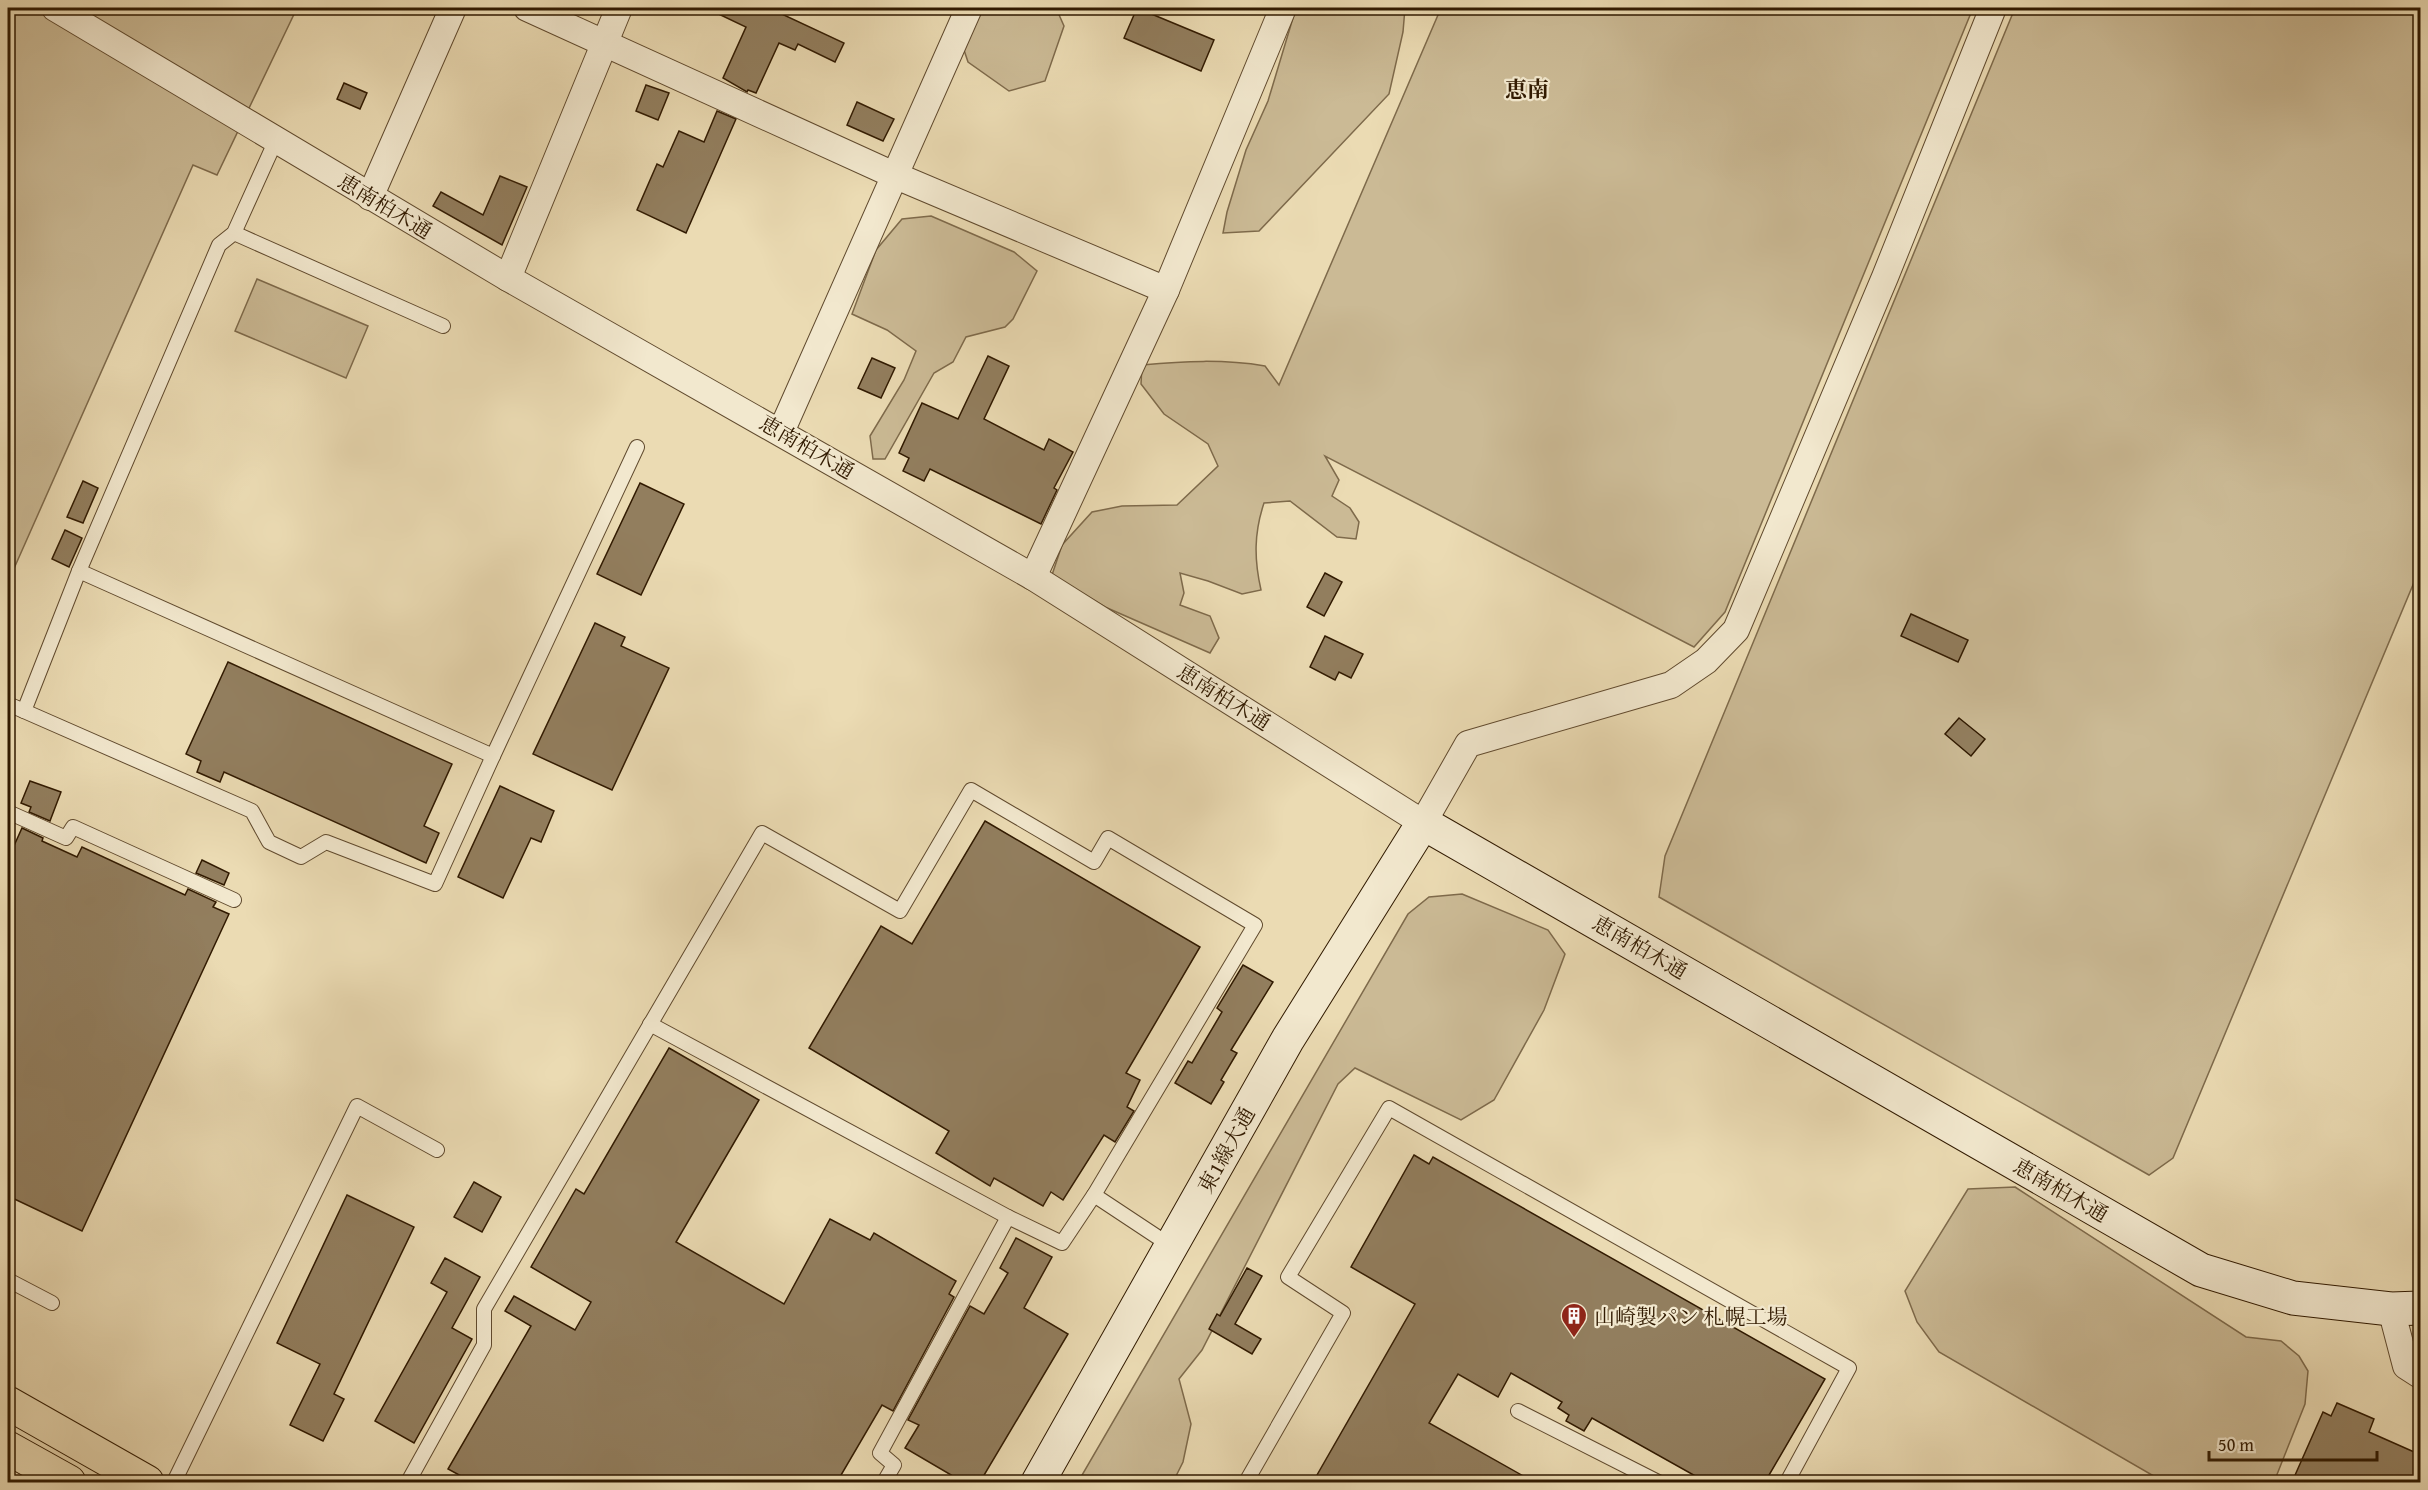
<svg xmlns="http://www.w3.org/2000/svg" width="2428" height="1490" viewBox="0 0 2428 1490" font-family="'Gentium Book Plus','Noto Serif JP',serif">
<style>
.green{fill:#cbba95;stroke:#7e6a4b;stroke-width:1.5}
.building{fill:#927e5e;stroke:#311a01;stroke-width:1.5}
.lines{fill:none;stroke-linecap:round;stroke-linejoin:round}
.lane-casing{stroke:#604a2e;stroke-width:16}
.street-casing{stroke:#604a2e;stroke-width:28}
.secondary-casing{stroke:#311a01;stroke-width:35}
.primary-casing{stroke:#311a01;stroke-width:35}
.lane{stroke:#f2e8ce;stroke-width:14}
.street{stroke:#f2e8ce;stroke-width:26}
.secondary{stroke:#f2e8ce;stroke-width:33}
.primary{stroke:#ebdbb3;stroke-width:33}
.labels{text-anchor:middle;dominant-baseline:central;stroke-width:4.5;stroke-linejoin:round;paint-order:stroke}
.street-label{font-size:21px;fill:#311a01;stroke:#f2e8ce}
.poi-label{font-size:21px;fill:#311a01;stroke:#f2e8ce;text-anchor:start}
.neighbourhood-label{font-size:22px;font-weight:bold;fill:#311a01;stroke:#f2e8ce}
</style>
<rect width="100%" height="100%" fill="#ebdbb3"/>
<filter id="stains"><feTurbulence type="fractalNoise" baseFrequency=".00333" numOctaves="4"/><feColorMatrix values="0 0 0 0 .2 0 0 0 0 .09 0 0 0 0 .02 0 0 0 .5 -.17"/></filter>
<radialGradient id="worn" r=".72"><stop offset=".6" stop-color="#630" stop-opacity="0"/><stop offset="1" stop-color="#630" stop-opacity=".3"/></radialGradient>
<g class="green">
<polygon points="8,8 34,8 69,28 79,8 297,8 217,175 193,165 8,582"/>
<polygon points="950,8 1056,8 1064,26 1045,81 1009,91 968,62"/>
<polygon points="1296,8 1405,8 1403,32 1389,94 1259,231 1223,233 1227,212 1246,150 1268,101"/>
<path d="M1441,8H1973L1725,612L1694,647L1325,456L1339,480L1332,496L1350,508L1359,522L1356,539L1337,537L1290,501L1264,503C1254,533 1254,559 1261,590L1242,594L1208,581L1180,573L1184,593L1180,605L1210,616L1219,638L1210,653L1105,607L1052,575L1062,545L1092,512L1122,506L1177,505L1218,466L1208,444L1164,414L1141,384L1142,365C1184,361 1223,359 1265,366L1279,385Z"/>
<polygon points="2015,8 2420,8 2420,568 2173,1158 2149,1175 1659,897 1665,856"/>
<polygon points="931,216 1014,252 1037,271 1013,319 1005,327 966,337 953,362 934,373 885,459 873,459 870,436 904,380 916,351 887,330 852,314 876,250 902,219"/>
<polygon points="257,279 368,326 346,378 235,331"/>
<polygon points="1462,894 1548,930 1565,954 1544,1010 1494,1100 1461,1120 1355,1068 1338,1084 1202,1350 1179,1379 1191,1424 1183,1462 1173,1482 1078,1482 1408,914 1429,897"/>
<polygon points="2015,1187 2246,1337 2281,1341 2299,1356 2308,1371 2305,1404 2274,1482 2164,1482 1939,1352 1917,1322 1905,1291 1968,1189"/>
</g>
<g class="building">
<polygon points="706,8 769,8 844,43 835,62 798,44 795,50 779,43 756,93 748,90 747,92 723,78 746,27"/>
<polygon points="1137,8 1214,40 1201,71 1124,38"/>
<polygon points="344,83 367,93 360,109 337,99"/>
<polygon points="646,85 669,93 658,120 636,111"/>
<polygon points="857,102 894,119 883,141 847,125"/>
<polygon points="717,111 736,119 686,233 637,210 657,164 663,167 679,131 704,142"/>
<polygon points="500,176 527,187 502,245 433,206 441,192 483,215"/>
<polygon points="988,356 1009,366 984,419 1044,450 1049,439 1073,452 1054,488 1057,490 1041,524 930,469 924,481 903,471 909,458 899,453 922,403 958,419"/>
<polygon points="872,358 895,368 881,398 858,388"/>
<polygon points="83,481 98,488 83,523 67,517"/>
<polygon points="640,483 684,504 641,595 597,574"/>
<polygon points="65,530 82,538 69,567 52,559"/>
<polygon points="1325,573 1342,582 1324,616 1307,607"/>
<polygon points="1911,614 1968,640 1958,662 1901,636"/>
<polygon points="595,623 625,637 621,646 669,668 612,790 533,754"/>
<polygon points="1325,636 1363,654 1351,678 1339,672 1335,680 1310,667"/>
<polygon points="228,662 452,764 424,826 439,833 426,863 224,772 220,782 197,772 201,761 186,754"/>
<polygon points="1959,718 1985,739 1971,756 1945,734"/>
<polygon points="30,781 61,792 50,821 29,812 31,807 21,803"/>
<polygon points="500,786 554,811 541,842 531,838 503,898 458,877"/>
<polygon points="985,821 1200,947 1126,1073 1140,1080 1127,1107 1134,1111 1115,1142 1104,1135 1063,1200 1051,1192 1043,1206 994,1178 990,1186 936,1153 949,1131 809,1048 881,926 912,944"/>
<polygon points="22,828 43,838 42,841 77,857 82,847 185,895 188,889 216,902 213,907 229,914 82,1231 8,1196 8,859"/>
<polygon points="202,860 229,873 224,885 196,873"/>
<polygon points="1243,965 1273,982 1231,1050 1237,1053 1221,1080 1224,1082 1211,1104 1175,1083 1188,1061 1192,1063 1222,1012 1217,1008"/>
<polygon points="669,1048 759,1100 676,1242 784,1304 830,1219 870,1240 874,1233 956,1281 949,1294 954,1297 893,1411 882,1405 837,1482 472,1482 448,1469 531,1326 505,1311 514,1296 575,1330 591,1302 531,1267 576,1189 584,1194"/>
<polygon points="1414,1155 1429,1164 1433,1157 1825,1379 1765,1482 1706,1482 1592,1418 1584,1431 1566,1421 1569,1415 1558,1408 1562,1402 1511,1373 1498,1397 1458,1374 1429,1423 1534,1482 1313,1482 1415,1304 1351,1267"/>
<polygon points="474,1182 501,1197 482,1232 454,1217"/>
<polygon points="347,1195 414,1227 334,1394 344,1399 323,1441 290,1425 320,1364 277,1343"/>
<polygon points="1016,1238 1052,1257 1024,1308 1068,1334 980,1482 963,1482 905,1448 919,1425 908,1420 970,1306 984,1314 1008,1273 1000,1268"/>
<polygon points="445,1258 480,1277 452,1328 472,1339 414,1443 375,1421 447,1292 431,1283"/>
<polygon points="1247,1268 1262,1276 1235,1324 1261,1339 1252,1354 1209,1329 1217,1314 1220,1316"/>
<polygon points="2337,1403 2374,1419 2369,1432 2421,1455 2421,1482 2292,1482 2323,1412 2331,1416"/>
</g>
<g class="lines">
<defs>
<g id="lane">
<polyline points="234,233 443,326"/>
<polyline points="79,571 219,245 234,233 276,140"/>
<polyline points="8,704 24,711 79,571 493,756 637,447"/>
<polyline points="24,711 252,811 269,842 301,857 326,842 435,884 493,756"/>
<polyline points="8,812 66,838 73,827 234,900"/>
<polyline points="650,1024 1008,1217 880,1453 894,1465 884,1482"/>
<polyline points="1008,1217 1062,1243 1094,1195 1171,1246"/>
<polyline points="8,1280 52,1303"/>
<polyline points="1518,1411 1658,1482"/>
<polyline points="174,1482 357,1106 437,1150"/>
<polyline points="408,1482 484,1345 484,1309 762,833 900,911 971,790 1094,862 1108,838 1255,925 1094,1195"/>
<polyline points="1246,1482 1343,1313 1288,1277 1389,1108 1849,1368 1787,1482"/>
</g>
<g id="street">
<polyline points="55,8 508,278 1033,577 1423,823 1468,744 1671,685 1706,661 1736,630 1885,277 1993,8"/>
<polyline points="527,8 894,175 1166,290"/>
<polyline points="370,197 453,8"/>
<polyline points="508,278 619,8"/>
<polyline points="781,432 969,8"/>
<polyline points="1033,577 1166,290 1283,8"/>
<polyline points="2391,1309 2406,1366 2420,1375"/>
</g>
<polyline id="secondary" points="1038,1482 1288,1039 1423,823 2201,1270 2293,1298 2391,1309 2420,1308"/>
<g id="primary">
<polyline points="8,1403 147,1482"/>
<polyline points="8,1448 69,1482"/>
</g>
</defs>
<use href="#lane" class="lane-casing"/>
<use href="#street" class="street-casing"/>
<use href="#secondary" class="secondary-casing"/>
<use href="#primary" class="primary-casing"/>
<use href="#lane" class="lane"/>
<use href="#street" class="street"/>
<use href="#secondary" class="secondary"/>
<use href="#primary" class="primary"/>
</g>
<defs>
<symbol id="building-pin" viewBox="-11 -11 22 30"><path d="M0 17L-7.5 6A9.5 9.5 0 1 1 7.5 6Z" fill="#8f2418" stroke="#f2e8ce"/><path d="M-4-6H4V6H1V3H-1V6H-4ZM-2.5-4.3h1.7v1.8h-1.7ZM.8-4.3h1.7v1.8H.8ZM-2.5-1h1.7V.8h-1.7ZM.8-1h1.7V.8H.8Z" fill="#fff"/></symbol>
</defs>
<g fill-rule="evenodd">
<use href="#building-pin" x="1559" y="1301" width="30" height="40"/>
</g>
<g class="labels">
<g class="street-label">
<text transform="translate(385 206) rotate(31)">恵南柏木通</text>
<text transform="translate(807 447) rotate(30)">恵南柏木通</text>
<text transform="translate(1224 697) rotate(32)">恵南柏木通</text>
<text transform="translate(1640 947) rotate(30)">恵南柏木通</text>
<text transform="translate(1226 1150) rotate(-61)">東1線大通</text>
<text transform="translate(2061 1190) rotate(30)">恵南柏木通</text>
</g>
<g class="poi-label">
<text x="1594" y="1316">山崎製パン 札幌工場</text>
</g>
<g class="neighbourhood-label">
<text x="1527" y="89">恵南</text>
</g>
</g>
<rect width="2428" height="1490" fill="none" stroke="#ebdbb3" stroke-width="30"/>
<rect x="9" y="9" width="2410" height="1472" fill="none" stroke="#311a01" stroke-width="3"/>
<rect x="15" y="15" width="2398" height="1460" fill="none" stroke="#311a01" stroke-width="1.5"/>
<path d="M2209 1451v9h168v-9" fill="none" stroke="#311a01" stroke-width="3"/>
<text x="2218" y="1451" font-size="18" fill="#311a01" stroke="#f2e8ce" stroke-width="4.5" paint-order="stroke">50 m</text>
<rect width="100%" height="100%" filter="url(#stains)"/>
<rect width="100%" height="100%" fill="url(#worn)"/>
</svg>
